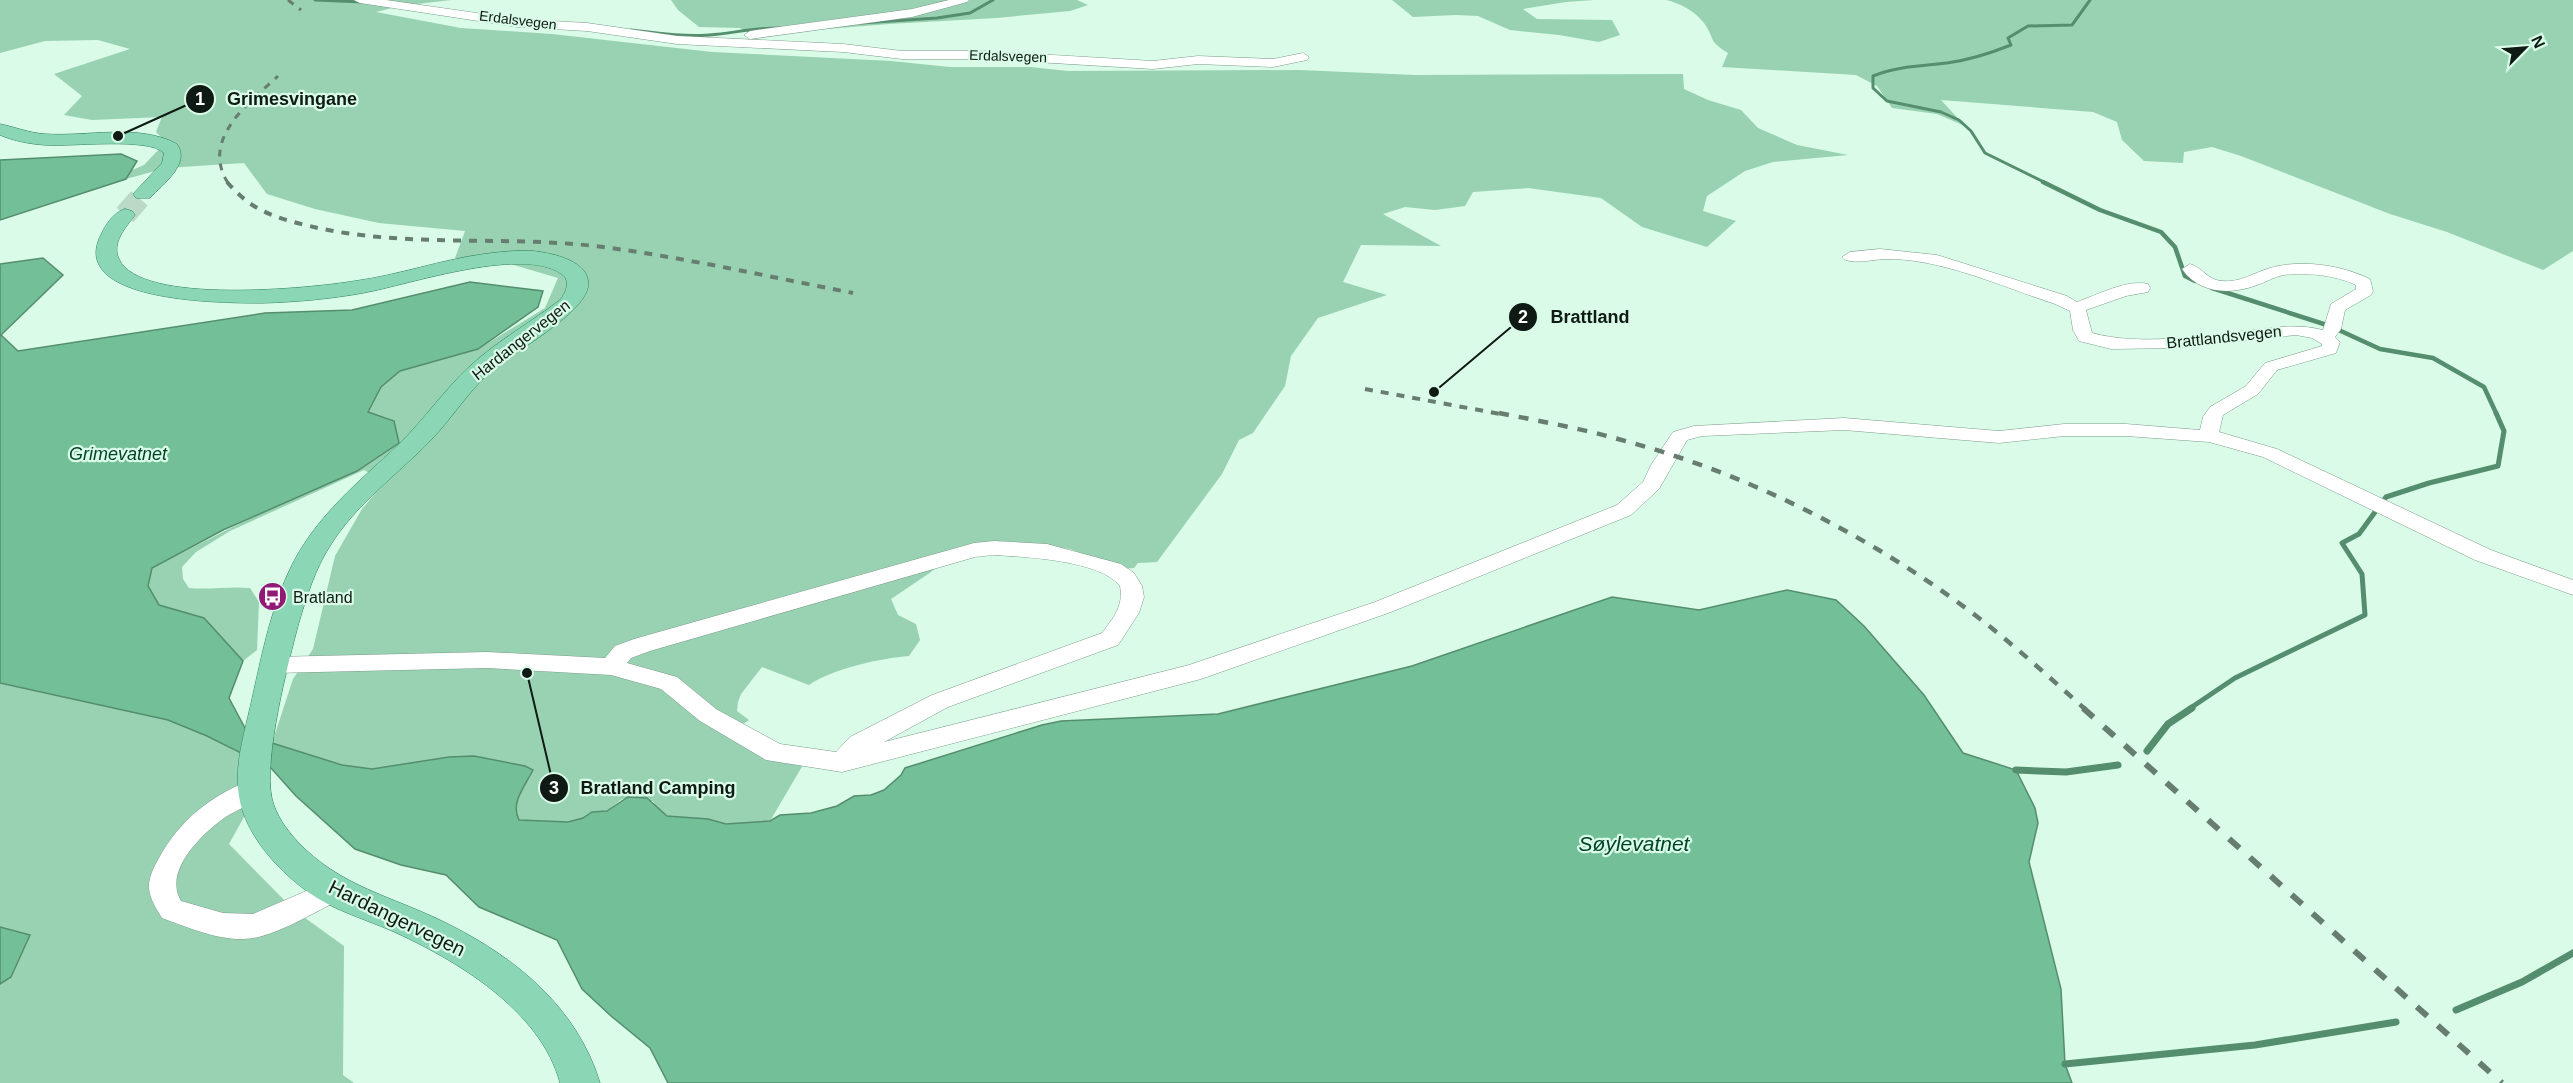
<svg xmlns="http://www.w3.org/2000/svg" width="2573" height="1083" viewBox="0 0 2573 1083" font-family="Helvetica,sans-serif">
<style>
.green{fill:#98d2b2}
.water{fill:#73bf97;stroke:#558e6f;stroke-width:1.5}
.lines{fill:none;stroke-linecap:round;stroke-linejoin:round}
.stream-far3{stroke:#558e6f;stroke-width:3}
.stream-far2{stroke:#558e6f;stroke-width:4.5}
.stream-far1{stroke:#558e6f;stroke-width:5}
.stream{stroke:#558e6f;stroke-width:7}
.major-tunnel{stroke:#bbd9c7;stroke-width:22;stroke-dasharray:22 10;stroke-linecap:butt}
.minor-casing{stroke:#7c9b8a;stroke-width:1}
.major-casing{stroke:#2d835c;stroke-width:1}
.minor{fill:#fff;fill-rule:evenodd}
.major{fill:#8bd6b5;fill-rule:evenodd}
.rail-far3{stroke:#677d70;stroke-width:3;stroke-dasharray:7 7;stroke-linecap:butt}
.rail-far2{stroke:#677d70;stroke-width:4;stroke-dasharray:8 8;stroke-linecap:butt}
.rail-far1{stroke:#677d70;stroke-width:4.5;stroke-dasharray:10 10;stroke-linecap:butt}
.rail{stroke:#677d70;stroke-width:6;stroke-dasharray:14 14;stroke-linecap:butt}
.labels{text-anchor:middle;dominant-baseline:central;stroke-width:4.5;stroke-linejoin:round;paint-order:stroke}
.far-street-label{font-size:14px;fill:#0e1a13;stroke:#d9fbe7}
.street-label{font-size:16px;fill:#0e1a13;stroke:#d9fbe7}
.poi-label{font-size:16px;fill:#0e1a13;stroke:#d9fbe7;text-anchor:start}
.water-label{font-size:18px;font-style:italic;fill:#014329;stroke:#d9fbe7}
.near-street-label{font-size:20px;fill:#0e1a13;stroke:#d9fbe7}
.near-water-label{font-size:21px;font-style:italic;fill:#014329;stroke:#d9fbe7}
.leader{fill:none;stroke:#0e1a13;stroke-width:2}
.callout-dot{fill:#0e1a13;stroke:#d9fbe7;stroke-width:2}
.mark-label{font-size:18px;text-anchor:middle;font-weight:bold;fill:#fff}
.callout-label{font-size:18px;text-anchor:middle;font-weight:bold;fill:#0e1a13;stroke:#d9fbe7;stroke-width:4.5;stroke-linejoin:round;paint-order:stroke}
</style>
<rect width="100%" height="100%" fill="#d9fbe7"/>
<g class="green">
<path d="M0,0H451L400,6L376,12L461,28L552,34L712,52L891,61L950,67H1030L1068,71L1299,70L1415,75L1683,74L1684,89L1708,100L1741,110L1758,128L1797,145L1848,155L1773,162L1745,171L1707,196L1703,211L1736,221L1707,247L1642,227L1601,198L1528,188L1473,192L1465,206L1435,210L1405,207L1383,214L1441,246L1361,245L1343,282L1387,295L1318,318L1291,356L1285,386L1253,433L1239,440L1222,474L1157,562L1138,563L1134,568L1123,569L1070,549L1015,543L953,552L931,572L891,599L898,615L916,624L920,640L909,656C881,658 832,669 809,685L762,667L741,694L738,702L737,711L749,720L739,727L754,738L810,753L770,821L726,824L708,819L667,816L657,808L653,801L622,799L607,811L592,812L583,818L568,822L519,820C510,803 525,786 533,771L474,756L449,757L372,769L342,765L272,743L293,679L313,649L335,556L362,509L385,482L364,470L230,531L196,552L182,567L183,579L189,588C210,590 229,586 250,588L259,602L257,650L243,661L204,618L159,605L148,586L152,568L398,443L395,426L367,412L381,387L400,371L478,349L545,308L558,278L500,261L455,258L465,231L379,223L315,209L267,194L244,163L166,168L126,179L130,171L144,165L166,142L156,132L162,117L92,120L64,115L82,96L54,74L130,49L98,40L45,41L0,53Z"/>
<polygon points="671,0 1077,0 1088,5 1070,11 996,18 889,24 754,35 740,28 699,27 678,10"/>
<polygon points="1392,0 1594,0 1566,2 1523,9 1537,19 1612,20 1620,35 1599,42 1559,35 1510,30 1478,16 1456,15 1413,17"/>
<path d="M1666,0H2573V251L2543,270L2447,232L2390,214L2241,156L2212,147L2184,152L2183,163L2144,161L2122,140L2117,122L2093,112L1941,100L1965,126L1937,114L1892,108L1877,86L1856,75L1722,67L1728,53C1707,40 1716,40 1704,23C1695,11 1680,3 1666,0Z"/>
<polygon points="0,683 168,720 207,736 271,768 229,844 294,910 344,946 343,1075 354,1083 0,1083 0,984 11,977 30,935 0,927"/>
</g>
<g class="water">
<polygon points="121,154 137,161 126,179 0,220 0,160"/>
<path d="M43,258L63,275L1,335L18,351L265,313L352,310L470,282L543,291L538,307L478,349L400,371L381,387L368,412L394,421L399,443L357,471L223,530L152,568L148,586L159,605L204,618L243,661L229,698L245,728L272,743L342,765L372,769L449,757L474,756L525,766L533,770C525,786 510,803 519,820L568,822L583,818L592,812L607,811L628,797L647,798L667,816L708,819L726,824L770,821L780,815L811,813L837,806L854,796L871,795L884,790L901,775L905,768L1042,725L1061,721L1218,714L1412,666L1612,597L1699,610L1787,590L1836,600L1864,626L1924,695L1963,753L2016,770L2035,808L2038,823L2029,862L2061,989L2065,1064L2072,1083H668L650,1048L611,1016L582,989L557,940L479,907L446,875L401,865L355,849L296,796L271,768L207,736L168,720L0,683V264Z"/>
<polygon points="0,927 30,935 11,977 0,984"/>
</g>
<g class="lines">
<g class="stream-far3">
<polyline points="315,0 363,2"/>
<polyline points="861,23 937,18 970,13 993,0"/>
<path d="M631,30C657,33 683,37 709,35C735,33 757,27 783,28"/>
<path d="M2046,183L1985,153L1971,131L1959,120L1941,112L1887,101L1873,88V76C1897,66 1922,66 1947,63C1969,60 1991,53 2011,45L2008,38L2028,26L2072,25L2090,0"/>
</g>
<g class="stream-far2">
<polyline points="2043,182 2100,210 2161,232 2175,247 2185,276 2195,281"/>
<polyline points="2212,288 2330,326 2380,349 2433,358 2484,387 2497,415"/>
</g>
<polyline class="stream-far1" points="2189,709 2235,678 2365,615 2362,574 2342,543 2359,534 2386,497 2429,483 2498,466 2504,431 2496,413"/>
<g class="stream">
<polyline points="2147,751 2168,724 2192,708"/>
<polyline points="2016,770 2066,772 2118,765"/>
<polyline points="2456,1010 2522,982 2573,953"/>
<polyline points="2065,1064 2255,1045 2396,1022"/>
</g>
<polyline class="major-tunnel" points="125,215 143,194"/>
<defs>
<g id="minor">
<polygon points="354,0 386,0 518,19 587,23 677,36 843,44 902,51 985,51 1153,61 1198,56 1273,59 1303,53 1309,57 1307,60 1273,67 1198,64 1153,69 985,59 902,59 843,52 677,44 587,31 518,27 360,3"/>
<polygon points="949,0 969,0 967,2 912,17 750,39 744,35 750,31 912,9"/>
<path d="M1880,249L1937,255L2067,296L2077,302C2097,295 2127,279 2148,284L2150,288L2148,292L2126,296L2086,310L2092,333C2140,346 2195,336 2244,331C2271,328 2296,323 2323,330L2331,304L2356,289V285C2335,275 2306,272 2283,275C2274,277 2266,282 2257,285C2231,295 2199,294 2182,269L2190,264C2202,267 2207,280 2222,281C2240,283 2253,273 2270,268C2301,259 2341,265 2370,279L2373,291L2371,295L2345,310L2341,329L2335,337L2340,342L2336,353L2277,370L2258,394L2223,415L2219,432L2277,449L2491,550L2573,580V595L2475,560L2263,457L2209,442L2126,436H2064L1999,443L1844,430L1702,436L1687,440L1659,489L1631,515L1391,612L1201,679L842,772L766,760L700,721L661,689L611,675L487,668L274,673L266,671L262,665L266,659L274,657L487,652L605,658L615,646L634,639L974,543L994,541L1047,544L1121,564L1134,573L1142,586L1144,597L1139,613L1118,645L948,707L884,742L1189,665L1375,602L1617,505L1643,482L1651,465L1673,432L1694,426L1844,418L1999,431L2064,424H2126L2200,430L2203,417L2210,407L2246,386L2265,363L2322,346V344L2312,338L2296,335L2179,348L2111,349L2079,341L2073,330L2070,311L2055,304C2003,287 1940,258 1886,259C1874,259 1849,266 1842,257L1850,252ZM994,555C1025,557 1100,560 1120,586C1124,606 1113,618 1102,633L932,695L850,737L836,752L780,744L716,709L677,677L627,663L631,658L650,651L975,557Z"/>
<path d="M253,780L262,783L266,790C259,803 237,809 224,818C201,835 163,871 181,901L223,913L253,914L334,879L344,882L348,890L344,898C315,911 275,938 244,939C217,940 187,927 162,918C157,910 150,899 149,889C148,878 154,867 159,858C179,821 213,793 253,780Z"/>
</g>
<g id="major">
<path d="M0,124C15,127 29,133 45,134C87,137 139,123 177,144C191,164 163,184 150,198H136L133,194L162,163L164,153C149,137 70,147 45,145C30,144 14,141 0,135Z"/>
<path d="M125,209L132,211L135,215C126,227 111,243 119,259C140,306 312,288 355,281C399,275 440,260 484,254C500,252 516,250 533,251C552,253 592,261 588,287C583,315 513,352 490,372C468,392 452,418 431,440C398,474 355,505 330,546C315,569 307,596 299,622C288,663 263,759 272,799C276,815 286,829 297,841C340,887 392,896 446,923C515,957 577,1007 600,1083H560C541,1010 455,959 390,930C362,918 333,910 308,892C275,868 241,830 238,788C236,761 244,734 250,708C261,660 270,609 292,565C317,515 359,482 398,445C424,420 444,390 470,366C498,340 532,322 561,299C566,291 569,285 565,277C530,243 408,285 363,293C330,299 296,302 263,303C230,303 73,304 99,239C104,227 113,212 125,209Z"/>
</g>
</defs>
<use href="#minor" class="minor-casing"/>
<use href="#major" class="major-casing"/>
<use href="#minor" class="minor"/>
<use href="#major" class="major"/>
<g class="rail-far3">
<polyline points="288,0 301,10"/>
<path d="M228,183C200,139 249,103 278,76"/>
</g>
<g class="rail-far2">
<path d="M227,182C234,190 244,200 254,206C273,218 297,223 318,228C411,248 509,235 603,247C687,258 770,277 853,293"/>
<polyline points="1365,389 1506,415"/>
</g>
<path class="rail-far1" d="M1499,413C1539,421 1579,428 1618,439C1747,473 1869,535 1975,615C2013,644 2049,677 2085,709"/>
<polyline class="rail" points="2083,708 2502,1083"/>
</g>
<defs>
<symbol id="bus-disc" viewBox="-11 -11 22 22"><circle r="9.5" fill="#921976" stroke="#d9fbe7"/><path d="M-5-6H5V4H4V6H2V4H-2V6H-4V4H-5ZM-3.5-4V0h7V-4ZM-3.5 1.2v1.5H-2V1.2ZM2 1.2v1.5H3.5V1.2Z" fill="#fff"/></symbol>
</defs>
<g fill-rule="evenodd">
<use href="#bus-disc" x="256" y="580" width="33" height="33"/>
</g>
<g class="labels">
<g class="far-street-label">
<text transform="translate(518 20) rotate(7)">Erdalsvegen</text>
<text transform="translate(1008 56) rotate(2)">Erdalsvegen</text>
</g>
<g class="street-label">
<text transform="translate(2224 337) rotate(-6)">Brattlandsvegen</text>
<text transform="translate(521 340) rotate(-38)">Hardangervegen</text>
</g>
<g class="poi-label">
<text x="293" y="597">Bratland</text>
</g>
<g class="water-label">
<text x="118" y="454">Grimevatnet</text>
</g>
<g class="near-street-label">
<text transform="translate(397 918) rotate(26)">Hardangervegen</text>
</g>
<g class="near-water-label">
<text x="1634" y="843">Søylevatnet</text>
</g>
</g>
<path class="leader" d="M118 136L200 99M1434 392L1523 317M527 673L554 788"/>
<g class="callout-dot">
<circle cx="118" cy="136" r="6"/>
<circle cx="1434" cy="392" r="6"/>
<circle cx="527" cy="673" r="6"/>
<circle cx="200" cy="99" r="15"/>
<circle cx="1523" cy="317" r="15"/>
<circle cx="554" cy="788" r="15"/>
</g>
<g class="mark-label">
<text x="200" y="105">1</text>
<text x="1523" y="323">2</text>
<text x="554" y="794">3</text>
</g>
<g class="callout-label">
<text x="292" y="105">Grimesvingane</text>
<text x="1590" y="323">Brattland</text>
<text x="658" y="794">Bratland Camping</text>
</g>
<g transform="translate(2525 48) rotate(65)" stroke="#d9fbe7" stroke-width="4.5" paint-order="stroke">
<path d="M0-4.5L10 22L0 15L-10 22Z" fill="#0e1a13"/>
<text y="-9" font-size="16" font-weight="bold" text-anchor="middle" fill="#0e1a13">N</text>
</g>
</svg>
